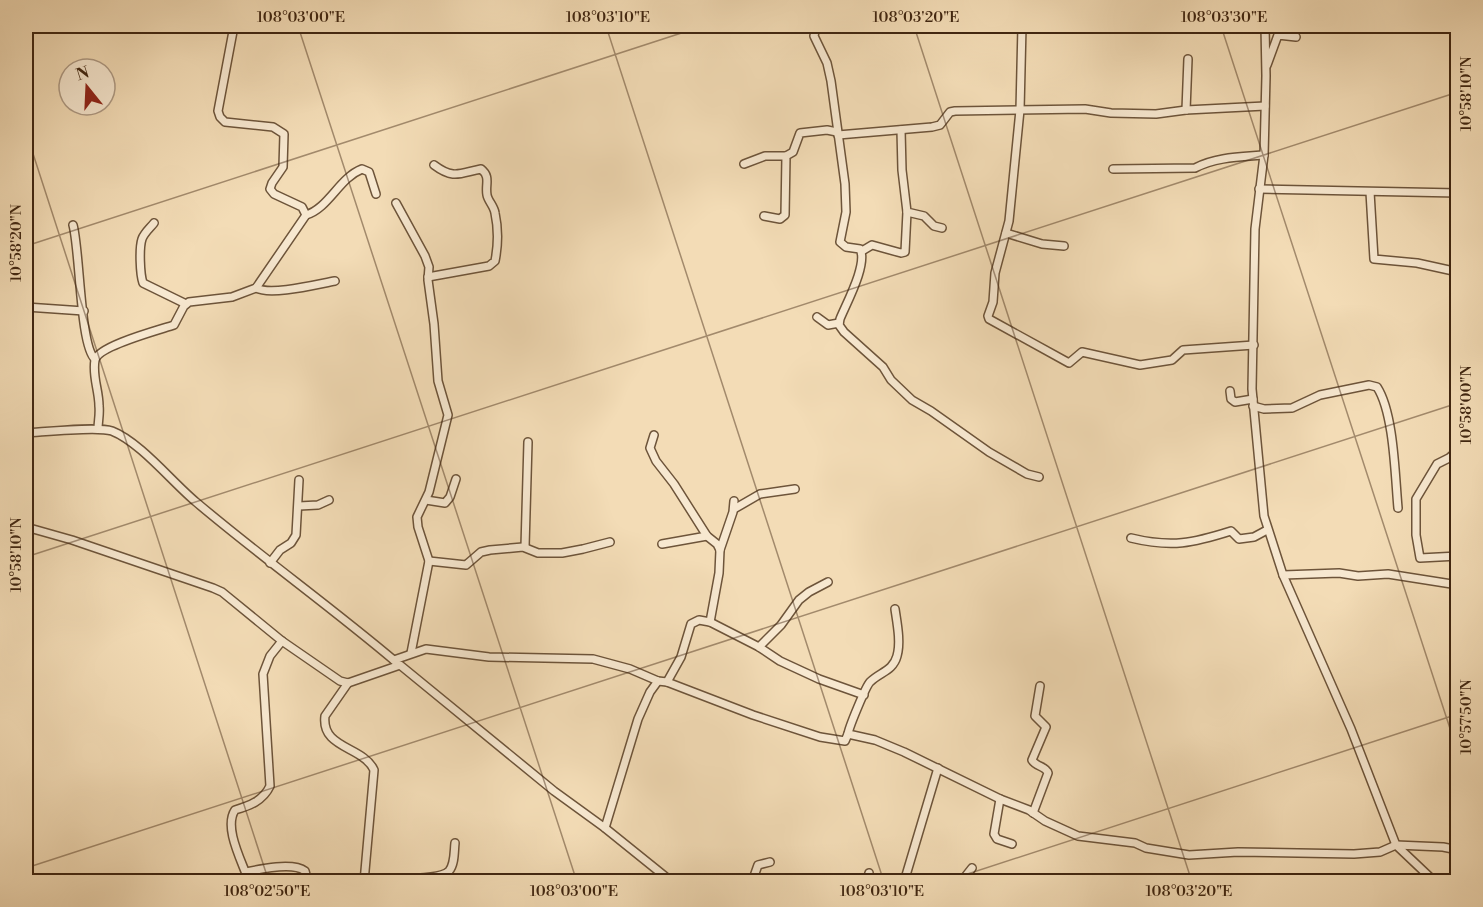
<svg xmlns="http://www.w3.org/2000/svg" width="1483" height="907" viewBox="0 0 1483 907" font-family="'Libre Bodoni',serif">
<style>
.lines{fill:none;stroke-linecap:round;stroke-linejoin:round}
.minor-casing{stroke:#6d543a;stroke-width:10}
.minor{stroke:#f7e8d0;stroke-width:7}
.ticks{fill:none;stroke:#402611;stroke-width:1.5;stroke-opacity:0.45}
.neatline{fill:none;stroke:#402611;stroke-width:2}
.ticks-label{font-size:15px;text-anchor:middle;fill:#402611}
</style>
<rect width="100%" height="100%" fill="#f3dcb6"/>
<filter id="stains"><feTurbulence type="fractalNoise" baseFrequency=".00333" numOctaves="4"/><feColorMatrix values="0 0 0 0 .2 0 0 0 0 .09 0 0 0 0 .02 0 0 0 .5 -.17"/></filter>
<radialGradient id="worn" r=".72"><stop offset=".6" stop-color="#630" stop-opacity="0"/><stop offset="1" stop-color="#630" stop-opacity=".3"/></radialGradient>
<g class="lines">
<defs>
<g id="minor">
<path d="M816,26L814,36L827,63L831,81L845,184L846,212L840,242L846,247L860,249C868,264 846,304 840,319L839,325L844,332L883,367L891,380L912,400L931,411L989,452L1027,474L1039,477"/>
<polyline points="1022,26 1020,110 1009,221 995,273 993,302 988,316 989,319 1069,363 1082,352 1140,365 1172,360 1183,350 1254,345"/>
<polyline points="1265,26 1266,76 1264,155 1255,229 1252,389 1264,516 1283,575 1351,729 1396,845 1435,882"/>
<polyline points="1267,65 1278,35 1296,37"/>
<polyline points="1186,110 1188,59"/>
<polyline points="901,130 902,170 907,212 924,216 934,226 942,228"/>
<polyline points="838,135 932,127 940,125 950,112 955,111 1085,109 1111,113 1156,114 1186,110 1265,106"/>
<polyline points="744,164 765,156 786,156"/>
<path d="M1113,169L1195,168C1216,157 1240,157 1264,155"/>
<polyline points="1259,189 1458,193"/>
<polyline points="1370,192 1374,259 1417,263 1458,272"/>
<polyline points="396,203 425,256 429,267 428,280 434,324 438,381 448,415 429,492 417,517 418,527 429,561 411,653"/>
<path d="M306,215C329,208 339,178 362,169L369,172L376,194"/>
<polyline points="764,216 780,219 785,215 786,156 793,152 800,133 827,130 837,132"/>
<path d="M154,223C150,228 144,233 142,239C139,248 140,274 143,283L186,304"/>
<path d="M73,225C80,250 80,347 95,359"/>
<polyline points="1006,233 1042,244 1064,246"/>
<polyline points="862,251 872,245 901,253 905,252 907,212"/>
<path d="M428,277L489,266L495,261C498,246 498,227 495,213C494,206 488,201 487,195C485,184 491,177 481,169C460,173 454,180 434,165"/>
<path d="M256,288C271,296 318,284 335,281"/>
<polyline points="26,307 84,311"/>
<polyline points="817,317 828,325 839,323"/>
<polyline points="1230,391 1231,399 1235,402 1253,399"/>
<path d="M1253,406L1264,409L1292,408L1320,395L1369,385L1377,387C1394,413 1395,476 1398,508"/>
<path d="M98,429C98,422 100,414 99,406C99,390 92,376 95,360C98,346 159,330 174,325L184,306L189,302L232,297L256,288L306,215L302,207L274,194L270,189L272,183L283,167L284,134L273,127L225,122L220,117L218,111L234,26"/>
<path d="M26,433C44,432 97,426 112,431C140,442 172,482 196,502C261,557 331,607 396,662"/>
<polyline points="654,435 650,448 656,461 674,484 707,536 717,544 720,550 719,573 710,622"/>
<polyline points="1458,450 1449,458 1437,464 1416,499 1416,535 1420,558 1458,556"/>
<polyline points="426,500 445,503 450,497 456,479"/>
<polyline points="299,506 318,505 329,500"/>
<polyline points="734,509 760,494 795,489"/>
<polyline points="26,527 72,540 213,588 222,592 282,641 340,681 348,683 400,665 554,791 605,828 672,882"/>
<path d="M1131,538C1172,548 1193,543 1231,531L1239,539L1254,537L1267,530"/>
<polyline points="662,544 707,536"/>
<polyline points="525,547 528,442"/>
<polyline points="720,550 733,512 734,501"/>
<polyline points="429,561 466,565 481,552 490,550 523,547 538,553 562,553 583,549 610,542"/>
<polyline points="270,563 280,550 291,543 296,535 299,480"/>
<polyline points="1283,575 1339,573 1358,576 1388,574 1458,585"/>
<polyline points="759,647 781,625 799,600 809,592 828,582"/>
<polyline points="394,660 426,649 489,657 593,659 630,669 658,681 667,682 753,715 820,737 845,741 848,734 875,740 904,752 1000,799 1029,810 1045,821 1078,836 1135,843 1146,848 1189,855 1238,852 1354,854 1380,852 1396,845 1443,847 1458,850"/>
<polyline points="667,682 681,657 691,624 699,620 710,622 759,647 780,661 819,679 864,695"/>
<path d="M348,683L325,716C321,749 363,746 374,770L364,882"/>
<path d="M848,734C849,727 866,686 870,682C880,672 893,671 897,656C901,642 897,623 895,609"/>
<polyline points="26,739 26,740"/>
<polyline points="1000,799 994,834 997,839 1012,844"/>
<path d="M1033,813L1048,773C1046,766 1036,767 1032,760L1046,727L1035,716L1040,686"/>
<polyline points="605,828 638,719 650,692 658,681"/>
<path d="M246,872C260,869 293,862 305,871L308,882"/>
<path d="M364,878C381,878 438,882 449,871C455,864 454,851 455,843"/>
<path d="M249,882C243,863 223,828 235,810C249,806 263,801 270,786L263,674L270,656L282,641"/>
<polyline points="752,882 758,865 770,862"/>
<polyline points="867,882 869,873"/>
<polyline points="904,882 938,768"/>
<polyline points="961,882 972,868"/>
<polyline points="1080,882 1080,880"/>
</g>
</defs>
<use href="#minor" class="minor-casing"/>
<use href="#minor" class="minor"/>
</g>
<path class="ticks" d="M298,26L577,882M606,26L884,882M914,26L1192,882M1221,26L1458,753M26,132L269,882M26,246L703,26M26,557L1458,92M26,868L1458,403M943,882L1458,714"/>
<rect width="1483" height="907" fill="none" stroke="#f3dcb6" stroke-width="66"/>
<g transform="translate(87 87) rotate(342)"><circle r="28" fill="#f7e8d0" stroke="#ae9a84" stroke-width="1.5"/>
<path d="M0-4.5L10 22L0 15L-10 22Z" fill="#8f2418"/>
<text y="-9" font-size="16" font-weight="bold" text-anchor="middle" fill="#402611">N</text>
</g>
<rect x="33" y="33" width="1417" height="841" class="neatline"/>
<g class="ticks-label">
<text x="301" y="22">108°03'00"E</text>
<text x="608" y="22">108°03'10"E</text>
<text x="916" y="22">108°03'20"E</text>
<text x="1224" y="22">108°03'30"E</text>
<text transform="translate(1466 94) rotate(-90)" y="5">10°58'10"N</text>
<text transform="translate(16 243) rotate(-90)" y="5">10°58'20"N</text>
<text transform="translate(1466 405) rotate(-90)" y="5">10°58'00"N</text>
<text transform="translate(16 555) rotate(-90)" y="5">10°58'10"N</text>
<text transform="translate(1466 717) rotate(-90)" y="5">10°57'50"N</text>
<text x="267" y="896">108°02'50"E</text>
<text x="574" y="896">108°03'00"E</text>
<text x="882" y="896">108°03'10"E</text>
<text x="1189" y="896">108°03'20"E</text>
</g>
<rect width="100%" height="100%" filter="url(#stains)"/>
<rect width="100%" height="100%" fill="url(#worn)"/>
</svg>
